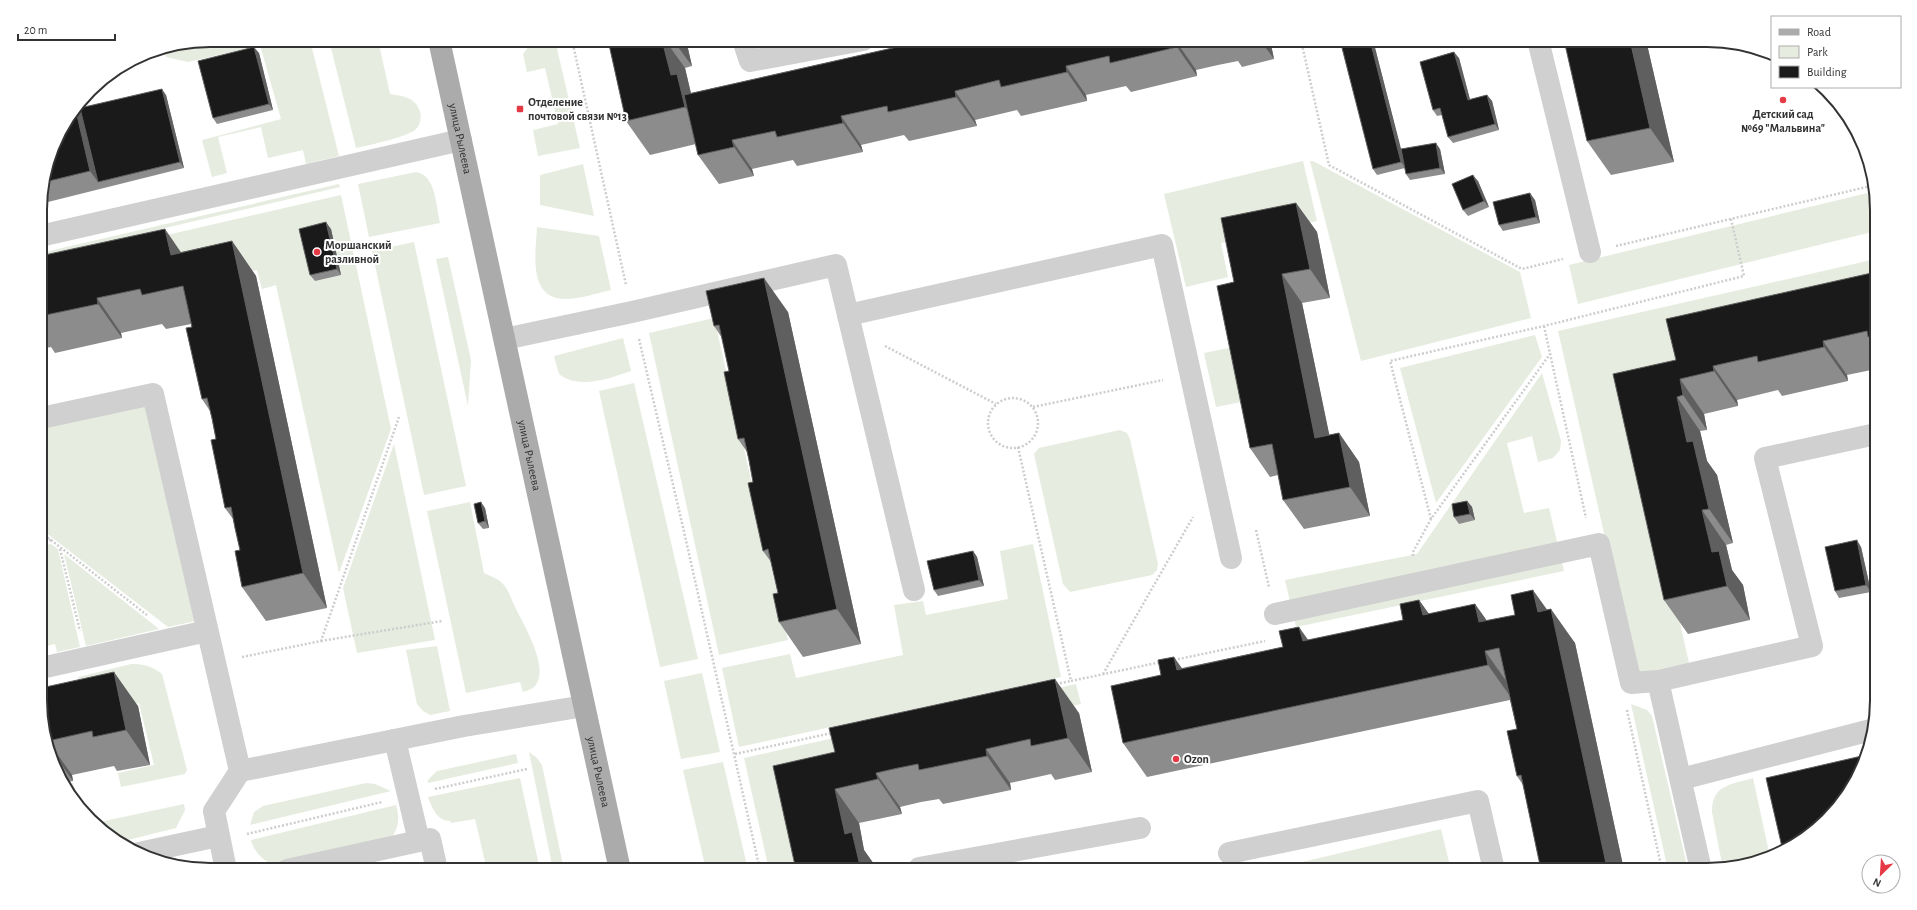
<svg xmlns="http://www.w3.org/2000/svg" width="1917" height="910" viewBox="0 0 1917 910" font-family="'Alegreya Sans',sans-serif">
<style>
.green{fill:#e6ecdf}
.lines{fill:none;stroke-linecap:round;stroke-linejoin:round}
.path{stroke:#cdcdcd;stroke-width:2.5;stroke-dasharray:2 2;stroke-linecap:butt}
.minor{stroke:#d0d0d0;stroke-width:22}
.major{stroke:#ababab;stroke-width:22}
.wall{fill:#8c8c8c}
.shaded-wall{fill:#5f5f5f}
.building{fill:#1a1a1a;stroke:#5f5f5f}
.poi-dot{fill:#e63946;stroke:#fff;stroke-width:1.5}
.labels{text-anchor:middle;dominant-baseline:central;stroke-width:4;stroke-linejoin:round;paint-order:stroke}
.poi-label{font-size:12px;font-weight:bold;fill:#333;stroke:#fff;text-anchor:start}
.street-label{font-size:12px;fill:#333;stroke:#fff}
.rim{fill:none;stroke:#333;stroke-width:2}
</style>
<rect width="100%" height="100%" fill="#fff"/>
<g class="green">
<polygon points="210,40 310,40 339,156 306,164 303,150 268,158 261,127 218,137 227,173 212,177 202,140 281,119 260,45 188,62 166,57 164,49"/>
<path d="M329,40H378L390,94C402,96 414,97 419,109C422,115 421,124 416,129C408,137 369,145 356,148Z"/>
<polygon points="534,40 555,40 580,148 538,156 533,130 558,124 545,68 527,72 523,54"/>
<polygon points="764,40 800,40 765,47"/>
<polygon points="1303,161 1317,221 1221,243 1228,277 1186,287 1164,194"/>
<polygon points="1310,161 1313,161 1520,272 1531,318 1361,361"/>
<polygon points="583,164 594,216 540,205 540,175"/>
<path d="M416,172C436,175 436,206 440,223L369,237L358,184Z"/>
<polygon points="339,184 340,187 41,257 40,253"/>
<polygon points="1876,191 1876,231 1578,304 1569,265"/>
<polygon points="341,195 391,429 339,573 276,285 262,289 257,270 198,282 41,264"/>
<path d="M537,227L599,236L611,290C597,293 580,299 565,299C527,299 536,251 537,227Z"/>
<polygon points="414,242 466,486 424,495 372,251"/>
<polygon points="448,257 471,360 468,406 436,259"/>
<polygon points="1876,259 1876,304 1693,387 1630,402 1689,663 1636,674 1558,331"/>
<polygon points="714,318 788,640 719,655 649,333"/>
<polygon points="1535,335 1542,357 1436,503 1400,368"/>
<path d="M623,338L631,371C610,378 579,390 559,374L554,356Z"/>
<polygon points="1229,348 1241,402 1216,407 1204,353"/>
<polygon points="1542,373 1561,441 1560,450 1553,458 1538,462 1532,436 1507,443 1524,513 1549,508 1564,571 1296,627 1285,580 1417,554"/>
<polygon points="634,383 698,659 660,667 599,391"/>
<polygon points="147,403 196,621 168,627 41,529 41,427"/>
<polygon points="1120,430 1127,433 1130,439 1158,564 1157,570 1152,575 1070,592 1063,584 1034,454 1039,448"/>
<polygon points="394,444 435,640 357,653 343,588"/>
<path d="M470,502L484,573C490,576 499,579 503,584C509,590 512,602 516,609C525,627 560,685 523,692L520,682L466,693L427,511Z"/>
<polygon points="51,544 58,549 80,647 57,652 55,644 41,647 41,546"/>
<polygon points="1033,544 1061,677 739,747 722,668 790,654 796,678 903,655 894,605 923,601 926,615 1008,599 1000,551"/>
<polygon points="64,554 159,629 86,646"/>
<polygon points="437,646 450,711 430,715 423,711 417,704 406,650"/>
<path d="M131,664C144,664 152,666 162,674L187,770L185,774L121,787L118,773L154,765L139,703L88,714L78,677Z"/>
<polygon points="702,673 720,752 681,759 664,681"/>
<polygon points="1076,684 1081,704 846,756 804,870 769,870 744,758"/>
<polygon points="1631,704 1647,710 1652,716 1688,870 1668,870"/>
<polygon points="529,752 537,758 542,765 564,870 553,870"/>
<polygon points="516,754 518,763 428,783 428,780 437,771"/>
<polygon points="723,762 748,870 706,870 683,770"/>
<path d="M520,778L540,870H487L475,819L451,823L450,821C437,821 432,808 428,797Z"/>
<path d="M1753,778L1770,857L1762,861L1723,869L1712,812C1712,784 1731,785 1753,778Z"/>
<polygon points="73,783 77,796 72,797 64,785"/>
<polygon points="366,783 375,784 391,791 250,825 254,812 263,806"/>
<polygon points="184,804 185,810 176,828 120,842 106,835 95,823"/>
<path d="M396,805C400,818 399,829 390,839L272,865C262,859 254,852 251,840Z"/>
<polygon points="1441,829 1451,870 1269,870"/>
</g>
<g class="lines">
<g class="path">
<polyline points="572,40 626,285"/>
<polyline points="1301,40 1329,165 1522,269 1563,259"/>
<polyline points="1616,246 1875,185"/>
<polyline points="1544,326 1586,518"/>
<polyline points="639,339 685,536 760,870"/>
<polyline points="885,346 996,404"/>
<circle cx="1013" cy="423" r="25"/>
<polyline points="1033,407 1163,380"/>
<polyline points="1018,447 1071,681 1161,662"/>
<polyline points="1431,519 1390,361 1544,326 1744,276 1731,219"/>
<polyline points="1256,530 1269,587"/>
<polyline points="41,533 51,540 41,543"/>
<polyline points="51,540 147,615"/>
<polyline points="60,549 80,631"/>
<polyline points="1413,556 1413,552 1431,519 1550,354"/>
<polyline points="321,641 442,621"/>
<polyline points="242,657 321,641 399,417"/>
<polyline points="1174,660 1265,641"/>
<polyline points="1103,674 1193,517"/>
<polyline points="1056,684 1071,681"/>
<polyline points="1627,710 1662,870"/>
<polyline points="735,754 832,733"/>
<polyline points="435,789 527,769"/>
<polyline points="247,834 382,802"/>
</g>
<g class="minor">
<polyline points="743,40 750,61 863,40"/>
<polyline points="1538,40 1590,252"/>
<polyline points="40,236 461,140"/>
<polyline points="848,315 914,590"/>
<polyline points="505,339 632,312 836,265 848,315 1162,245 1231,558"/>
<polyline points="41,418 153,394 240,771 464,726 584,706"/>
<polyline points="1275,614 1599,544 1631,683 1658,681"/>
<polyline points="41,668 207,631"/>
<polyline points="1681,779 1871,730"/>
<polyline points="419,841 430,839 437,870"/>
<polyline points="139,853 218,836"/>
<polyline points="1229,853 1478,801 1494,870"/>
<polyline points="226,870 214,811 240,771"/>
<polyline points="287,870 419,841 395,740"/>
<polyline points="919,870 919,868 1140,828"/>
<polyline points="1701,870 1658,681 1812,646 1765,458 1876,434"/>
</g>
<path class="major" id="s1" d="M439,40L620,870"/>
</g>
<g class="wall">
<polygon points="608,40 686,40 692,66 685,68 691,93 928,40 1270,40 1274,59 1242,67 1238,61 1218,65 1196,70 1197,76 1131,92 1126,86 1086,95 1087,101 1021,116 1017,110 975,120 977,126 909,141 904,135 861,145 863,152 797,166 793,160 752,169 754,176 719,184 698,155 696,144 650,155 626,121"/>
<polygon points="1373,40 1402,155 1440,149 1445,174 1410,180 1406,174 1405,168 1377,175 1373,169"/>
<polygon points="1646,40 1674,162 1611,175 1587,141"/>
<polygon points="259,53 273,110 217,124 213,118"/>
<polygon points="1459,58 1470,100 1487,95 1492,101 1499,130 1453,143 1448,137 1442,115 1437,116 1433,110"/>
<polygon points="166,95 184,168 44,203 41,198 58,135 79,107 80,108"/>
<polygon points="1478,181 1489,207 1468,216 1463,210"/>
<polygon points="1535,200 1540,223 1503,231 1499,225"/>
<polygon points="1296,203 1317,232 1330,298 1302,303 1329,435 1339,433 1359,462 1370,516 1304,529 1283,500 1278,475 1270,477 1250,448 1234,282"/>
<polygon points="331,229 341,275 315,281 310,275"/>
<polygon points="232,241 256,276 327,608 266,621 242,587 240,550 233,519 225,508 216,439 210,411 202,399 191,324 166,329 162,324 121,333 122,338 55,353 51,347 41,349 40,256 181,252"/>
<polygon points="1876,272 1876,369 1847,375 1848,381 1782,396 1778,390 1737,400 1738,406 1704,414 1707,430 1700,431 1707,461 1717,475 1733,543 1726,545 1732,570 1743,585 1750,620 1688,634 1664,600 1676,360"/>
<polygon points="788,312 861,644 803,657 779,622 778,593 771,562 763,551 753,482 747,452 738,439 729,371 722,338 714,326"/>
<polygon points="1467,501 1472,507 1475,520 1459,524 1454,517"/>
<polygon points="485,508 489,528 483,529 478,523"/>
<polygon points="1861,547 1871,592 1839,598 1835,591"/>
<polygon points="973,551 977,557 984,586 938,596 934,590"/>
<polygon points="1419,600 1429,614 1475,604 1487,621 1547,610 1575,643 1624,870 1541,870 1523,785 1517,776 1517,729 1510,700 1147,777 1123,743 1161,675 1182,668 1283,647 1309,640 1403,620"/>
<polygon points="138,706 150,765 117,771 114,766 72,775 73,781 64,783 53,765 41,722"/>
<polygon points="1079,713 1092,772 1055,780 1051,774 1010,783 1011,790 943,804 939,799 921,802 900,807 902,814 859,823 864,850 876,867 773,766"/>
<polygon points="1802,841 1784,850 1782,847"/>
</g>
<g class="shaded-wall">
<polygon points="662,40 665,40 685,68 691,94 709,142 685,107 671,75"/>
<polygon points="673,40 686,40 692,66"/>
<polygon points="1260,40 1270,40 1274,59"/>
<polygon points="1370,40 1373,40 1406,168 1401,162"/>
<polygon points="1630,40 1646,40 1674,162 1650,128"/>
<polygon points="1176,41 1196,70 1197,76 1177,47"/>
<polygon points="254,47 259,53 273,110 269,104"/>
<polygon points="1454,52 1459,58 1472,107 1468,100"/>
<polygon points="1066,66 1086,95 1087,101 1067,72"/>
<polygon points="162,89 166,95 184,168 180,162"/>
<polygon points="955,91 975,120 977,126 956,97"/>
<polygon points="1487,95 1492,101 1499,130 1495,124"/>
<polygon points="79,107 84,115 98,182 90,171 76,111"/>
<polygon points="841,116 861,145 863,152 843,123"/>
<polygon points="732,140 752,169 754,176 734,147"/>
<polygon points="1436,143 1440,149 1445,174 1440,168"/>
<polygon points="1473,175 1478,181 1489,207 1484,201"/>
<polygon points="1530,193 1535,200 1540,223 1536,217"/>
<polygon points="1296,203 1317,232 1330,298 1310,269"/>
<polygon points="326,222 331,229 341,275 337,269"/>
<polygon points="165,229 189,264 171,255"/>
<polygon points="232,241 256,276 327,608 303,573"/>
<polygon points="1282,274 1302,303 1336,467 1315,438"/>
<polygon points="764,278 788,312 861,644 837,609"/>
<polygon points="97,298 121,333 122,338 98,304"/>
<polygon points="1823,341 1847,375 1848,381 1824,347"/>
<polygon points="1713,366 1737,400 1738,406 1714,371"/>
<polygon points="1680,379 1704,414 1707,430 1683,395"/>
<polygon points="1677,397 1700,431 1707,461 1717,475 1733,543 1709,509 1687,442"/>
<polygon points="1339,433 1359,462 1370,516 1350,487"/>
<polygon points="1467,501 1472,507 1475,520 1470,514"/>
<polygon points="481,502 485,508 489,528 485,521"/>
<polygon points="1702,510 1726,545 1732,570 1743,585 1750,620 1727,586 1712,552"/>
<polygon points="1857,540 1861,547 1871,592 1866,585"/>
<polygon points="973,551 977,557 984,586 979,580"/>
<polygon points="1533,590 1553,618 1551,609 1575,643 1624,870 1608,870 1607,868 1538,612"/>
<polygon points="1419,600 1443,634 1423,615"/>
<polygon points="1475,604 1499,638 1479,622"/>
<polygon points="1299,627 1323,661 1303,641"/>
<polygon points="1485,651 1509,685 1512,699 1488,665"/>
<polygon points="1174,657 1198,691 1177,670"/>
<polygon points="114,672 138,706 150,765 126,730"/>
<polygon points="1055,679 1079,713 1092,772 1068,738"/>
<polygon points="48,741 72,775 73,781 49,747"/>
<polygon points="986,749 1010,783 1011,790 987,756"/>
<polygon points="876,773 900,807 902,814 878,779"/>
<polygon points="835,789 859,823 864,850 876,867 877,870 861,870 845,834"/>
<polygon points="1110,864 1114,870 1111,870"/>
</g>
<g class="building">
<polygon points="608,40 662,40 671,75 677,74 685,107 626,121"/>
<polygon points="928,40 1179,40 1176,41 1177,47 1110,63 1109,56 1066,66 1067,72 1001,87 999,80 955,91 956,97 888,112 887,106 841,116 843,123 777,137 775,131 732,140 734,147 698,155 684,95"/>
<polygon points="1340,40 1370,40 1401,162 1373,169"/>
<polygon points="1564,40 1630,40 1650,128 1587,141"/>
<polygon points="254,47 269,104 213,118 198,61"/>
<polygon points="1454,52 1468,100 1487,95 1495,124 1448,137 1440,108 1433,110 1420,62"/>
<polygon points="162,89 180,162 98,182 80,108"/>
<polygon points="76,111 90,171 45,182 58,135"/>
<polygon points="1436,143 1440,168 1406,174 1401,149"/>
<polygon points="1473,175 1484,201 1463,210 1452,184"/>
<polygon points="1530,193 1536,217 1499,225 1493,202"/>
<polygon points="1296,203 1310,269 1282,274 1315,438 1339,433 1350,487 1283,500 1272,444 1250,448 1217,286 1234,282 1221,218"/>
<polygon points="326,222 337,269 310,275 299,229"/>
<polygon points="165,229 171,255 232,241 303,573 242,587 235,551 240,550 235,528 231,507 225,508 211,440 216,439 212,418 207,398 202,399 186,328 192,327 183,286 142,295 140,289 97,298 98,304 41,316 40,256"/>
<polygon points="1876,272 1876,336 1868,337 1867,331 1823,341 1824,347 1758,362 1757,356 1713,366 1714,371 1680,379 1683,395 1677,397 1687,442 1693,441 1709,509 1702,510 1712,552 1719,551 1727,586 1664,600 1613,374 1676,360 1666,319"/>
<polygon points="764,278 837,609 779,622 773,594 778,593 768,549 763,551 748,483 753,482 749,460 744,438 738,439 724,372 729,371 719,325 714,326 706,291"/>
<polygon points="1467,501 1470,514 1454,517 1452,504"/>
<polygon points="481,502 485,521 478,523 474,504"/>
<polygon points="1857,540 1866,585 1835,591 1825,547"/>
<polygon points="973,551 979,580 934,590 927,561"/>
<polygon points="1533,590 1538,612 1551,609 1607,868 1597,870 1541,870 1521,775 1517,776 1507,731 1517,729 1499,648 1485,651 1488,665 1123,743 1111,686 1161,675 1158,660 1174,657 1177,670 1283,647 1279,631 1299,627 1303,641 1403,620 1400,604 1419,600 1423,615 1475,604 1479,622 1515,615 1511,595"/>
<polygon points="114,672 126,730 93,737 92,731 48,741 49,747 48,747 41,722 41,688"/>
<polygon points="1055,679 1068,738 1031,746 1030,739 986,749 987,756 919,770 918,764 898,768 876,773 878,779 835,789 845,834 852,832 861,870 796,870 773,766 835,752 829,728"/>
<polygon points="1866,755 1864,765 1835,812 1802,841 1790,847 1789,845 1782,847 1766,778"/>
<polygon points="1110,864 1111,870 1079,870"/>
</g>
<g class="poi-dot">
<circle cx="1783" cy="100" r="4"/>
<rect x="516" y="105" width="8" height="8" rx="2"/>
<circle cx="317" cy="252" r="4"/>
<circle cx="1176" cy="759" r="4"/>
</g>
<g class="labels">
<g class="poi-label">
<text x="528" y="102">Отделение<tspan x="528" dy="14">почтовой связи №13</tspan></text>
<text x="1783" y="114" text-anchor="middle">Детский сад<tspan x="1783" dy="14">№69 "Мальвина"</tspan></text>
<text x="325" y="245">Моршанский<tspan x="325" dy="14">разливной</tspan></text>
<text x="1184" y="759">Ozon</text>
</g>
<g class="street-label">
<text stroke="none"><textPath href="#s1" startOffset="101">улица Рылеева</textPath></text>
<text stroke="none"><textPath href="#s1" startOffset="425">улица Рылеева</textPath></text>
<text stroke="none"><textPath href="#s1" startOffset="749">улица Рылеева</textPath></text>
</g>
</g>
<path d="M0 0H1917V910H0ZM210 47H1707A163 163 0 0 1 1870 210V700A163 163 0 0 1 1707 863H210A163 163 0 0 1 47 700V210A163 163 0 0 1 210 47Z" fill="#fff" fill-rule="evenodd"/>
<path class="rim" d="M210 47H1707A163 163 0 0 1 1870 210V700A163 163 0 0 1 1707 863H210A163 163 0 0 1 47 700V210A163 163 0 0 1 210 47Z"/>
<rect x="1771" y="16" width="130" height="72" fill="#ffffff" stroke="#adadad"/>
<rect x="1779" y="29" width="20" height="6" fill="#ababab" stroke="#adadad"/>
<text x="1807" y="36" font-size="12" fill="#333333">Road</text>
<rect x="1779" y="46" width="20" height="12" fill="#e6ecdf" stroke="#adadad"/>
<text x="1807" y="56" font-size="12" fill="#333333">Park</text>
<rect x="1779" y="66" width="20" height="12" fill="#1a1a1a" stroke="#adadad"/>
<text x="1807" y="76" font-size="12" fill="#333333">Building</text>
<g transform="translate(1881 874) rotate(205)"><circle r="19" fill="#ffffff" stroke="#adadad"/>
<path d="M0-3L7 15L0 10L-7 15Z" fill="#e63946"/>
<text y="-6" font-size="11" font-weight="bold" text-anchor="middle" fill="#333333">N</text>
</g>
<path d="M18 34v6h97v-6" fill="none" stroke="#333333" stroke-width="2"/>
<text x="24" y="34" font-size="12" fill="#333333" stroke="#ffffff" stroke-width="3" paint-order="stroke">20 m</text>
</svg>
